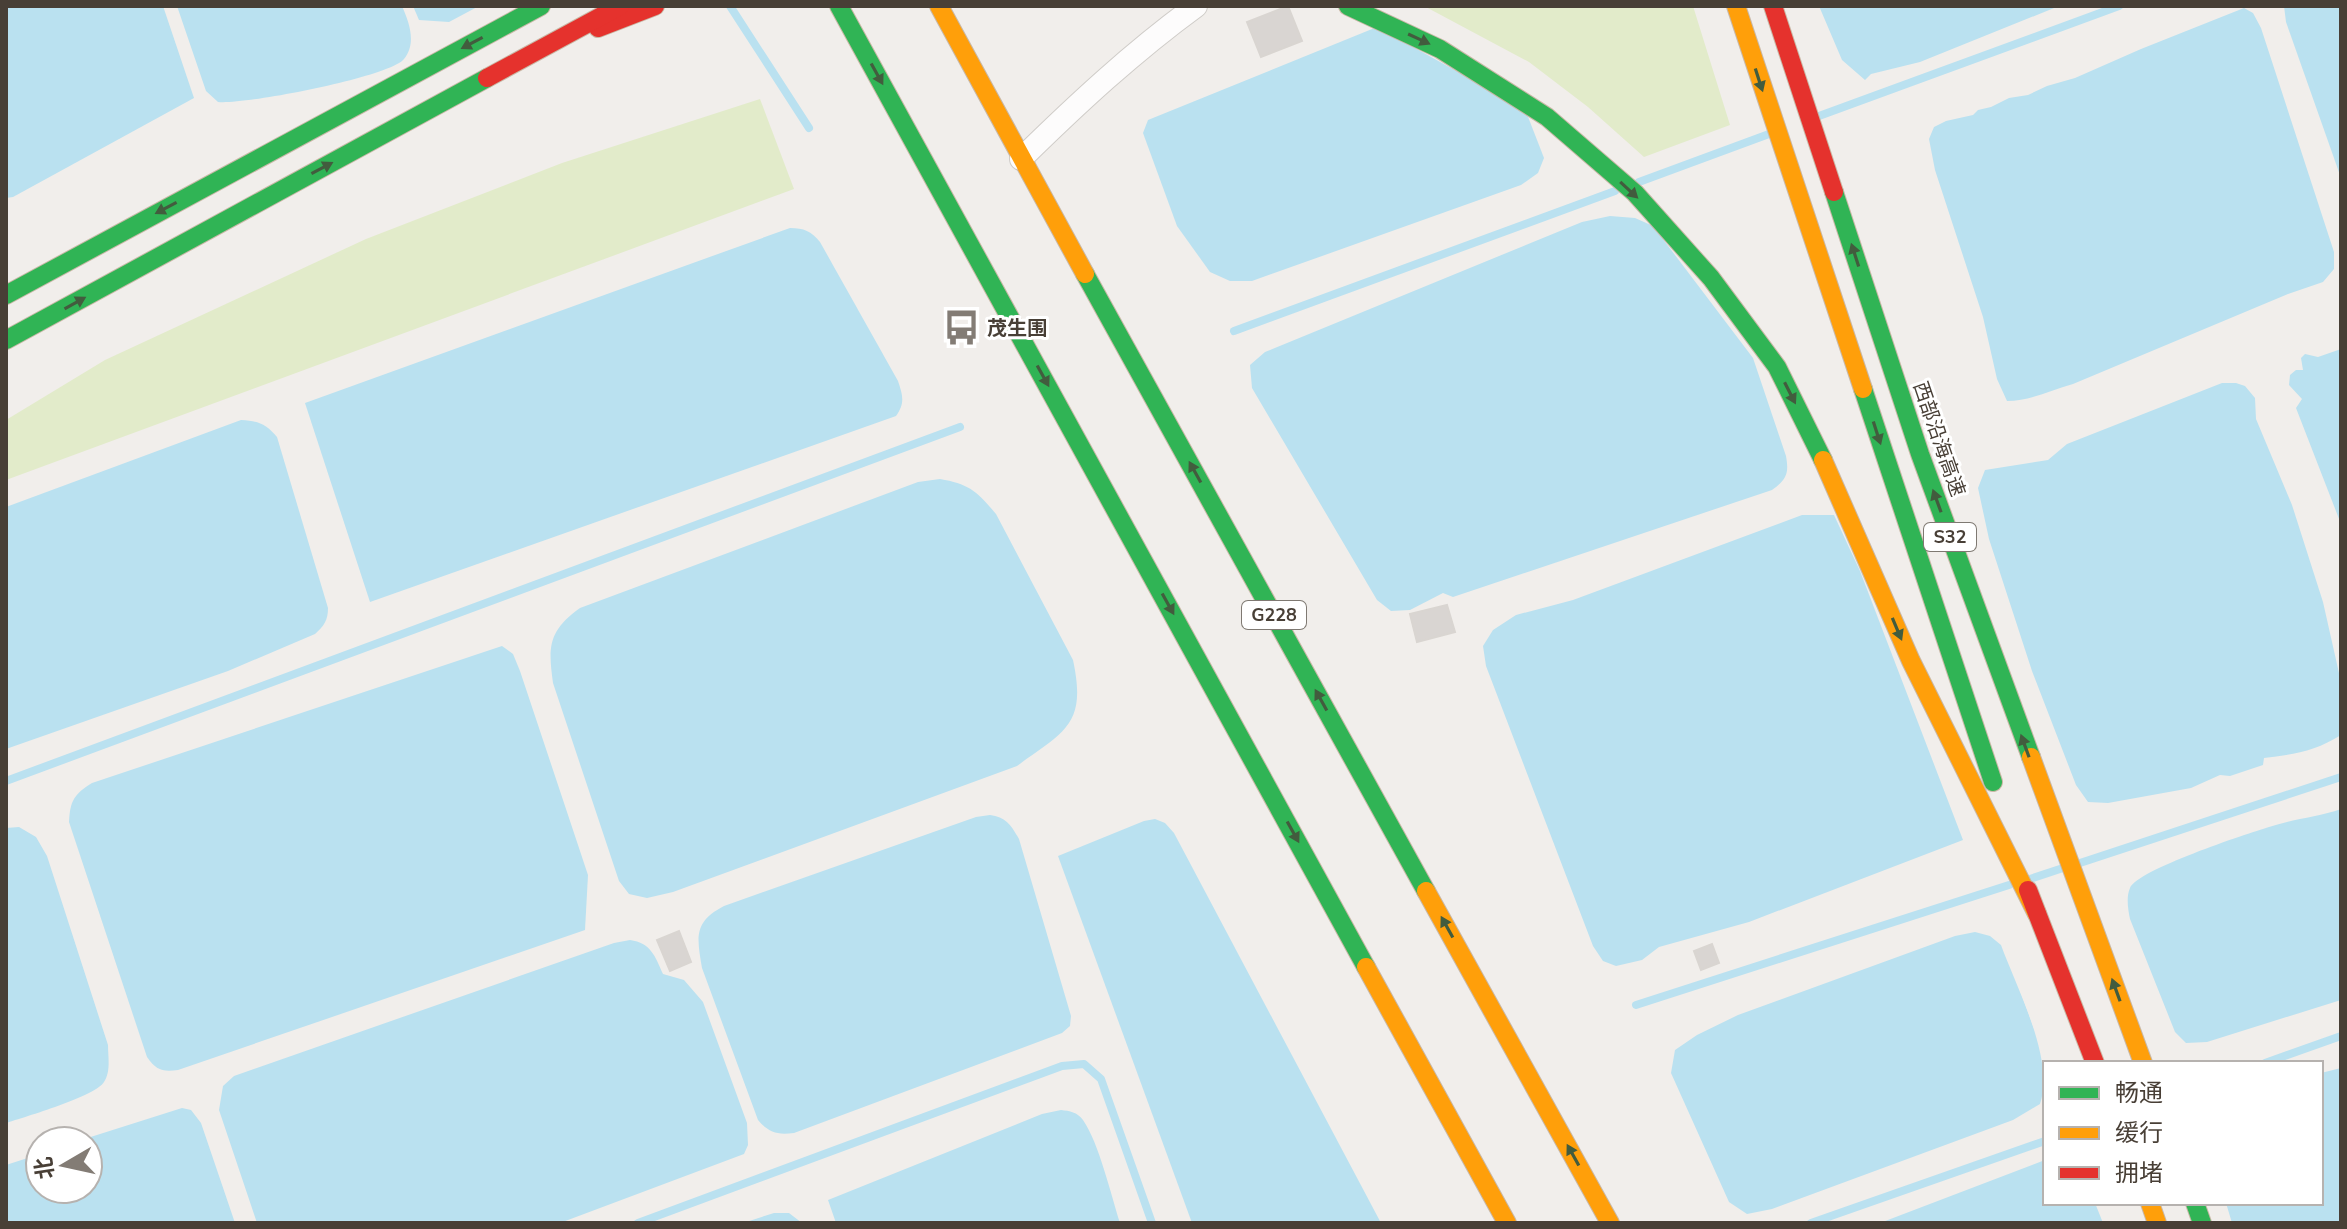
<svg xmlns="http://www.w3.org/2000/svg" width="2347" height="1229" viewBox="0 0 2347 1229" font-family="'Nunito Sans','Noto Sans SC',sans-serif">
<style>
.green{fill:#e2ebca}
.water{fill:#bae1f0}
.pier{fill:#f1eeeb}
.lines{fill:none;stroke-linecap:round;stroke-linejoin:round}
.stream{stroke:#bae1f0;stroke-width:8}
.building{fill:#d9d5d2;stroke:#d9d5d1;stroke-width:2}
.street-casing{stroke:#cfccc8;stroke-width:24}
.fast-casing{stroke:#c9b8a6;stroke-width:20}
.slow-casing{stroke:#c9b8a6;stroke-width:20}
.jam-casing{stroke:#c9b8a6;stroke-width:20}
.street{stroke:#fdfcfc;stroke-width:22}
.fast{stroke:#30b455;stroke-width:18}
.slow{stroke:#ff9f0a;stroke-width:18}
.jam{stroke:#e5322d;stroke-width:18}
.oneway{fill:#425c3e}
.labels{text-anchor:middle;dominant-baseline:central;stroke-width:6;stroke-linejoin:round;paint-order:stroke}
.shield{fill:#fff;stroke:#7f7972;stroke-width:2}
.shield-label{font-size:18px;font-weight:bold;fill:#483f36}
.poi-label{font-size:20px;font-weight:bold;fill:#483f36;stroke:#fff;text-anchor:start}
.street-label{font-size:20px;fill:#483f36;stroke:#fff}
</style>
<rect width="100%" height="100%" fill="#f1eeeb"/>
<g class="green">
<polygon points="1424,6 1693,6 1730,125 1644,157 1588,107 1529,62"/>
<polygon points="760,99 794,189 6,480 6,420 105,360 366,239 562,163"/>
</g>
<g class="water">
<polygon points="6,6 163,6 194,98 13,197 6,198"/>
<path d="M177,6H402C409,22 417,43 404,59C390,77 244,105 218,102L206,91Z"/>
<polygon points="413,6 479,6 449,22 419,20"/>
<polygon points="1819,6 2059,6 1920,62 1871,74 1865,80 1842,60"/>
<polygon points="2284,6 2341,6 2341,178 2286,22"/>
<path d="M2244,8L2253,13L2261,28L2334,252V269L2323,282L2288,294L2073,384C2050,390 2031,401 2007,401L1997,379L1983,317L1935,170L1929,139L1934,127L1946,121L1973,115L1978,110L1991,107L2009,98L2028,95L2047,86L2075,78L2141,49Z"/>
<polygon points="1377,27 1525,109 1544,158 1538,173 1521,185 1252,281 1230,281 1210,272 1177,226 1143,133 1148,120"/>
<path d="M1610,216L1635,218L1653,226L1753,358L1786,456C1789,473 1787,479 1772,490L1453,597L1443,593L1410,610L1391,611L1377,600L1252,388L1250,365L1265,352L1582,222Z"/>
<path d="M790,228C804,228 811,231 820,242L898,381C903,396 905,403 896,416L370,602L305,403Z"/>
<polygon points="2341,349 2341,524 2296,408 2302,399 2289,385 2290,375 2296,370 2303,370 2301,358 2305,354 2318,357"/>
<path d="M2222,383H2236L2245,386L2255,398L2256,419L2292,505L2323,602L2341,682V735C2316,751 2292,755 2264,758L2263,765L2230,776L2220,775L2191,788L2108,803L2088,802L2076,785L2032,671L1989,539L1978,488L1985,470L2048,460L2067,444Z"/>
<path d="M241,420C258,421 266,424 277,437L328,608C328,620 324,626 315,634L228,671L6,749V507Z"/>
<path d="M940,479C969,484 977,491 996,514L1073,660C1087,725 1065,731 1017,766L673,892L647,898L629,894L619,881L553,683C548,647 548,631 580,608L918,482Z"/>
<polygon points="1802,515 1834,515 1860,571 1963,840 1749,922 1659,947 1642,960 1616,966 1603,961 1593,946 1486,666 1483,646 1493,630 1516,615 1573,600"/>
<path d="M502,646L513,654L520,671L588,875L585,930L178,1070C162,1072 156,1070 147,1057L69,822C70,801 74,794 92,783Z"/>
<path d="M2341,809V1000L2207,1042L2186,1043L2175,1032L2130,919C2128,909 2126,897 2130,888C2137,870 2246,834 2269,827C2293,819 2318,817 2341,809Z"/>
<path d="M990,815C1006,817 1011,825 1019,839L1071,1016L1070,1026L1062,1033L794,1133C777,1135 769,1133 758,1120L702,968C697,938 693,922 724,906L976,817Z"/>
<polygon points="1155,819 1165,823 1174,833 1381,1223 1192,1223 1058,856 1144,821"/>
<path d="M19,827L36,837L47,856L108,1045C108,1057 111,1071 104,1082C96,1096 25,1117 6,1123V828Z"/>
<path d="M1975,932L1990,936L2001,945C2017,989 2055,1059 2040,1104L2013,1120L1772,1209L1747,1214L1729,1202L1671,1073L1675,1050L1697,1035L1738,1015L1955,936Z"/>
<path d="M630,940C651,943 655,956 663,974L684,980L703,1002L747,1123L748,1145L744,1154L560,1223H257L219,1110L223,1086L234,1076L614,943Z"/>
<polygon points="2341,1068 2341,1223 2232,1223 2226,1203 2321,1203 2321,1073"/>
<polygon points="182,1108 191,1110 201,1123 235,1223 6,1223 6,1165 40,1154 40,1189 88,1189 88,1141 78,1141"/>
<path d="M1061,1110C1070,1111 1077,1112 1083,1120C1099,1143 1111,1195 1120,1223H836L828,1200L1042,1114Z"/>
<polygon points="2045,1160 2045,1203 2095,1203 2103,1223 1880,1223"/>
<polygon points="774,1213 789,1213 802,1223 743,1223"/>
</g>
<polygon class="pier" points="2001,939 2005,943 2048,1063 2045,1058"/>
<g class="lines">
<g class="stream">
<polyline points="730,6 809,128"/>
<polyline points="1819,116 2119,6"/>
<polyline points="1639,182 1769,134"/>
<polyline points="1234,331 1615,191"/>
<polyline points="6,781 960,427"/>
<polyline points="2080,863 2341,777"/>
<polyline points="2030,879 2063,868"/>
<polyline points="1636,1005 2009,885"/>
<polyline points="2265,1063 2341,1036"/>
<polyline points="638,1223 1062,1066 1084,1064 1101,1079 1152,1223"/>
<polyline points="1811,1223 2045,1141"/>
</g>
</g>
<g class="building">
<polygon points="1288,6 1302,41 1261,57 1247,22"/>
<polygon points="1447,605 1455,632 1417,642 1410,614"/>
<polygon points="679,931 691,962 670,971 657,940"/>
<polygon points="1712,944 1719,963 1701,970 1694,951"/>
</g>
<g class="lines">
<defs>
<path id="street" d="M1021,159C1077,104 1133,52 1196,6"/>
<g id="fast">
<polyline points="839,6 1366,967"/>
<polyline points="1348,6 1440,49 1547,117 1635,193 1711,278 1777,367 1823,460"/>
<polyline points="1834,192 1920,454 2031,757"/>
<polyline points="1085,274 1426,891"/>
<polyline points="6,295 541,6"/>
<polyline points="6,340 487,78"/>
<polyline points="1863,389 1993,782"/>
<polyline points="2195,1203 2202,1223"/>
</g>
<g id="slow">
<polyline points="939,6 1085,274"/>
<polyline points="1736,6 1863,389"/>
<polyline points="1823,460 1911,661 2037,914"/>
<polyline points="2031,757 2143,1063"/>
<polyline points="1426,891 1610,1223"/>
<polyline points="1366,967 1507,1223"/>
<polyline points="2150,1203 2157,1223"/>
</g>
<g id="jam">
<polyline points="1773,6 1834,192"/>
<polyline points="598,28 655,6"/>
<polyline points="487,78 620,6"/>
<polyline points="2028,890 2095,1063"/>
</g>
</defs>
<use href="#street" class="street-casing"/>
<use href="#fast" class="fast-casing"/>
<use href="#slow" class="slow-casing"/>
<use href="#jam" class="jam-casing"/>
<use href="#street" class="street"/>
<use href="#fast" class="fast"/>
<use href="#slow" class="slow"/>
<use href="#jam" class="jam"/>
</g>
<defs><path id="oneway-solid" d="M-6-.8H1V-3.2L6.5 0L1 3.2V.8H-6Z" transform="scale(2)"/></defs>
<g class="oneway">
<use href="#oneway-solid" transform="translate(1419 39) rotate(25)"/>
<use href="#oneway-solid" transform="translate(472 43) rotate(152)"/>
<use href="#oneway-solid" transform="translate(877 74) rotate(61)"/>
<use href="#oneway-solid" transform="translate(1759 80) rotate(72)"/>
<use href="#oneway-solid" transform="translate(322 168) rotate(-28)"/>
<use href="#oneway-solid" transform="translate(1629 190) rotate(43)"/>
<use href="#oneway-solid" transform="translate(166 208) rotate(152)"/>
<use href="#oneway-solid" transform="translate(1855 255) rotate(-108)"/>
<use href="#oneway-solid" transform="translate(75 303) rotate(-29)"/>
<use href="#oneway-solid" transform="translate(1043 376) rotate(61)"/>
<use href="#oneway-solid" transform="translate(1790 393) rotate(63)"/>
<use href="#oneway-solid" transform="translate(1877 433) rotate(72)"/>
<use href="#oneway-solid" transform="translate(1195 472) rotate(-119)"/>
<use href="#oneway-solid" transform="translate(1937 501) rotate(-110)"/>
<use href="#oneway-solid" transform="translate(1168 604) rotate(61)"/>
<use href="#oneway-solid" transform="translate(1897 629) rotate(67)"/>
<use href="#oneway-solid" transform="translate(1321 700) rotate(-119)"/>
<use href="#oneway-solid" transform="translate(2025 746) rotate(-110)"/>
<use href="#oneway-solid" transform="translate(1293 832) rotate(61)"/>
<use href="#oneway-solid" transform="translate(1447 927) rotate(-119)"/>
<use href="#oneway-solid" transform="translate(2116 990) rotate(-110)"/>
<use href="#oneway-solid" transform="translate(1573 1155) rotate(-119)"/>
</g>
<defs>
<symbol id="bus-bare" viewBox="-9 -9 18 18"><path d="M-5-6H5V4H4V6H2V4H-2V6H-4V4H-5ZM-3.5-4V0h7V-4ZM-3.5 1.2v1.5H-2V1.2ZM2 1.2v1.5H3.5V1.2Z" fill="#837c75" stroke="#fff" stroke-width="2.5" paint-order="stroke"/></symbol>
</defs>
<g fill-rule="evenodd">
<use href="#bus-bare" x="936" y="302" width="51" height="51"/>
</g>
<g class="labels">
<g class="shield">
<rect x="1924" y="523" width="52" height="28" rx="6"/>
<rect x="1242" y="601" width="64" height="28" rx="6"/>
</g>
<g class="shield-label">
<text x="1950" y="537">S32</text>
<text x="1274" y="615">G228</text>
</g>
<g class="poi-label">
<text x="987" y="328">茂生围</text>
</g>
<g class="street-label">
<text transform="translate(1939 439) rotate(71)">西部沿海高速</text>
</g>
</g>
<rect width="2347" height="1229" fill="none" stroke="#483f36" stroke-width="16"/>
<rect x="2043" y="1061" width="280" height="144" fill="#ffffff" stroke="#b6b2af" stroke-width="2"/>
<rect x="2059" y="1087" width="40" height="12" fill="#30b455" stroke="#b6b2af" stroke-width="2"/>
<text x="2115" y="1101" font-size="24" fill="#483f36">畅通</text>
<rect x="2059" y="1127" width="40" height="12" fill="#ff9f0a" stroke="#b6b2af" stroke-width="2"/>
<text x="2115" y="1141" font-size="24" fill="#483f36">缓行</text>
<rect x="2059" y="1167" width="40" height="12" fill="#e5322d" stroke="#b6b2af" stroke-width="2"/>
<text x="2115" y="1181" font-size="24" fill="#483f36">拥堵</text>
<g transform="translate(64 1165) rotate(261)"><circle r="38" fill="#ffffff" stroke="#b6b2af" stroke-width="2"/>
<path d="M0-6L14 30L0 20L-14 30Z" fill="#837c75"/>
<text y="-12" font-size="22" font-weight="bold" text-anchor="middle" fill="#483f36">北</text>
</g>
</svg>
